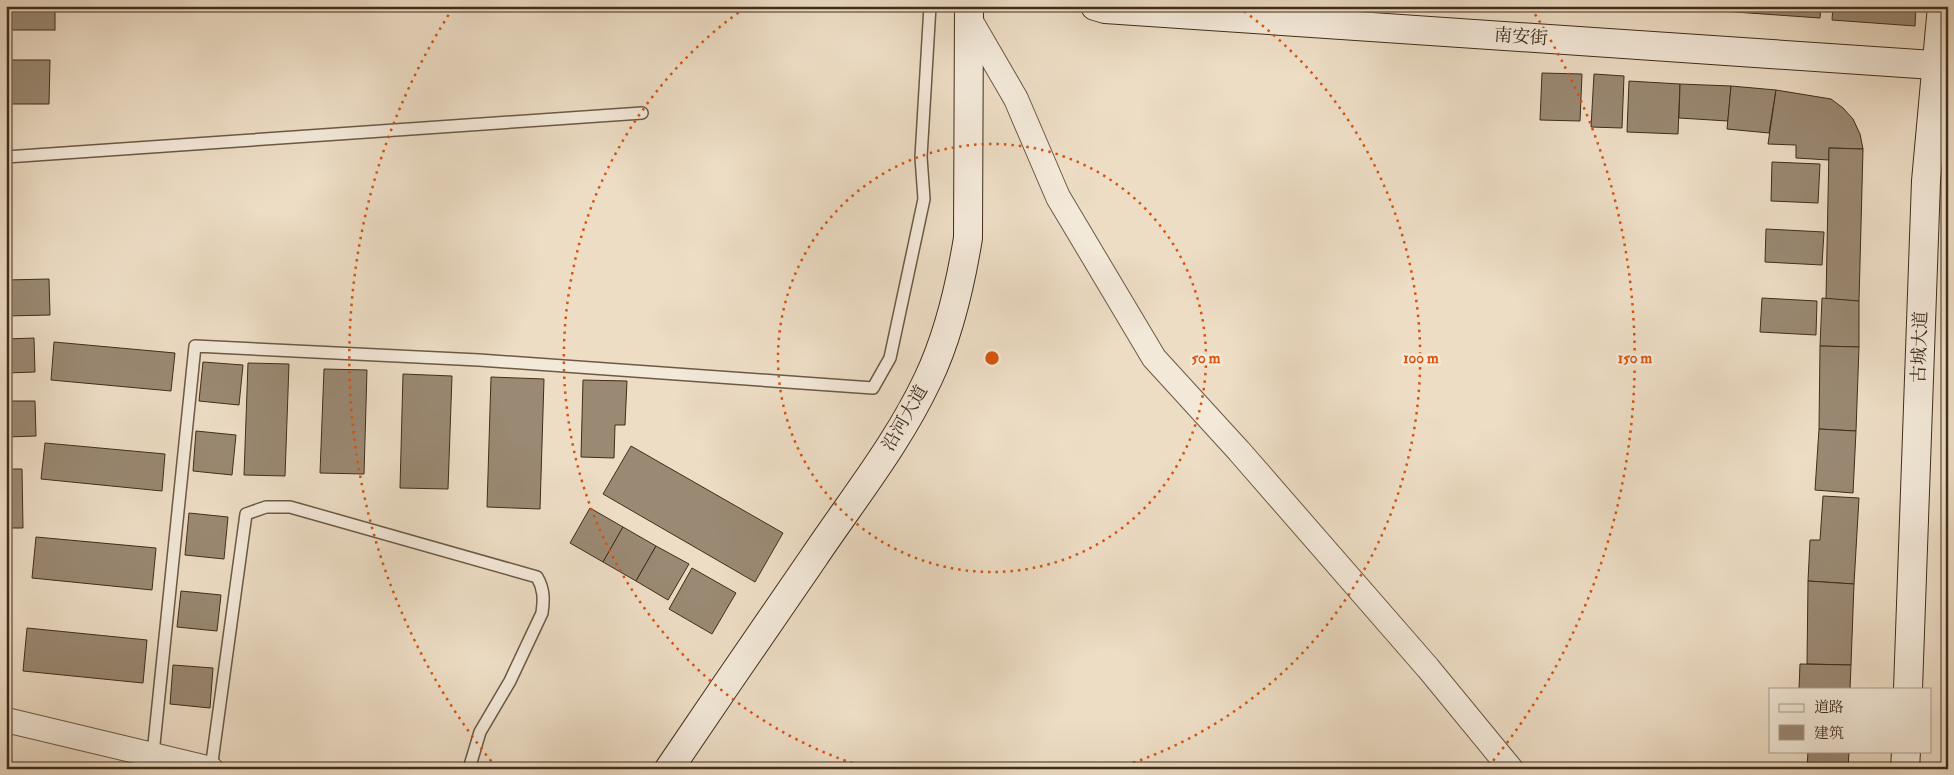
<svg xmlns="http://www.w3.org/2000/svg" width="1954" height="775" viewBox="0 0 1954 775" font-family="'IM FELL Double Pica','Noto Serif SC',serif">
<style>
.building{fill:#9a8973;stroke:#412d1b}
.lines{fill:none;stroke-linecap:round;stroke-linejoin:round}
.lane-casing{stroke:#6c5946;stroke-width:14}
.street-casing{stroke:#6c5946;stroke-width:26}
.secondary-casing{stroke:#412d1b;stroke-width:30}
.lane{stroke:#f3e9d9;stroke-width:11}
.street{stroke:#f3e9d9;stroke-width:24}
.secondary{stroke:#f3e9d9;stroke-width:28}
.ring{fill:none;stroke:#d7550e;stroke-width:2.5;stroke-dasharray:2.5 5}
.labels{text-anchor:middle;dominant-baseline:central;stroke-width:5;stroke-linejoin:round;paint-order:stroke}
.street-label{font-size:18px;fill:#412d1b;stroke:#f3e9d9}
.centre{fill:#d7550e;stroke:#f3e9d9;stroke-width:2.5}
.ring-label{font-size:15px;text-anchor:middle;font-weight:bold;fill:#d7550e;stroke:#f3e9d9;stroke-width:5;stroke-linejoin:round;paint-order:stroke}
</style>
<rect width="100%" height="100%" fill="#edddc5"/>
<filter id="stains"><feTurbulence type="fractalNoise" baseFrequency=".004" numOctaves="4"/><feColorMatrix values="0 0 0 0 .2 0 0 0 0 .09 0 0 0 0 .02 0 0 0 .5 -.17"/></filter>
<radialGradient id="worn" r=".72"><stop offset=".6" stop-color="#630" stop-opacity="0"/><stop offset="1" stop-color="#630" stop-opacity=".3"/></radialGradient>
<g class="building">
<rect x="6" y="6" width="49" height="24"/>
<polygon points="1649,6 1821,6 1820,18"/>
<polygon points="1833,6 1916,6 1915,26 1832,20"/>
<polygon points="6,60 50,60 49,104 6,104"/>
<polygon points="1542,73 1582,74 1580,121 1540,120"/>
<polygon points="1594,74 1624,76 1622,128 1591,127"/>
<polygon points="1629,81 1680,84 1678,134 1627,132"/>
<polygon points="1680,84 1731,86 1728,121 1679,118"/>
<polygon points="1731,86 1776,90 1769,133 1727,129"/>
<polygon points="1776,90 1831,99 1843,108 1853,119 1860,134 1863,149 1829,148 1829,160 1796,158 1796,145 1768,144"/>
<polygon points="1829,148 1863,149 1859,301 1826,299"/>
<polygon points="1772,162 1820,164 1818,203 1771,201"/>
<polygon points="1766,229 1824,232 1822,265 1765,262"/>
<polygon points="49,279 50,315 6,316 6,280"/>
<polygon points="1762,298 1817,301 1816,335 1760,332"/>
<polygon points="1822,298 1859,301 1859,347 1820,346"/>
<polygon points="34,338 35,372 6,373 6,339"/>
<polygon points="54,342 175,353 171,391 51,380"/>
<polygon points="1820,346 1859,347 1856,431 1819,429"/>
<polygon points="203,362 243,365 239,405 199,401"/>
<polygon points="248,363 289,364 285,476 244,475"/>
<polygon points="324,369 367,370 364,474 320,473"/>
<polygon points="403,374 452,376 448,489 400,488"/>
<polygon points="491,377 544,379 540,509 487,507"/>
<polygon points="583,380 627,381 625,425 615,425 614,458 581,457"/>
<polygon points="6,401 35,401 36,436 6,437"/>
<polygon points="1819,429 1856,431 1853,493 1815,490"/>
<polygon points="196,431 236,435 232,475 193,471"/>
<polygon points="45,443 165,454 162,491 41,479"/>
<polygon points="631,446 783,533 755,582 603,494"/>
<polygon points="6,469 22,469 23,528 6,528"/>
<polygon points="1823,496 1859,498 1854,584 1808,581 1810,540 1820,540"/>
<polygon points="590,508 623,527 603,562 570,543"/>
<polygon points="189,513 228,517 224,559 185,555"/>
<polygon points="623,527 656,546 636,581 603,562"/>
<polygon points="36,537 156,548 152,590 32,578"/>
<polygon points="656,546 689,564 668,600 636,581"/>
<polygon points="692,568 736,593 712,634 669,609"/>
<polygon points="1808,581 1854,584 1851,665 1807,664"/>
<polygon points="181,591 221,595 217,631 177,627"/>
<polygon points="27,628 147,640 143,683 23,671"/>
<polygon points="1800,664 1851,665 1850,689 1799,689"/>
<polygon points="173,665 213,668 210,708 170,704"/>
<polygon points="1808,751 1849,751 1848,769 1807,769"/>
</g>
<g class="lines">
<defs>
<g id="lane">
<polyline points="6,157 642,113"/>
<polyline points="153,754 195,346 479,360 873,388 890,358 924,199 921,157 930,6"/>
<path d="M211,769L246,514L266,507H290L537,577C544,589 544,599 542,613L510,681L480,732L469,769"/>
</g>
<g id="street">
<polyline points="969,18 1016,99 1058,197 1154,358 1239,451 1428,668 1511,769"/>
<polyline points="6,720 211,769"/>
</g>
<g id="secondary">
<polyline points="1095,6 1105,9 1948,66"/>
<polyline points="1908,689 1926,181 1942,6"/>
<path d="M669,769C717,698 765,628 814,557C853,499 898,443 928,379C949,335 960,287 968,238L969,6"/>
<polyline points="1905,769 1906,751"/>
</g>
</defs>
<use href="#lane" class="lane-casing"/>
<use href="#street" class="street-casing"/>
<use href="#secondary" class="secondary-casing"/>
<use href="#lane" class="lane"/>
<use href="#street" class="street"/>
<use href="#secondary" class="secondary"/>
</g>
<g class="ring">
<circle cx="992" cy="358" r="214"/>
<path d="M867 768A429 429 0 0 1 746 7M1238 7A429 429 0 0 1 1117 768"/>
<path d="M496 767A643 643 0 0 1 453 8M1531 8A643 643 0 0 1 1488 767"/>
</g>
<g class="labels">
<g class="street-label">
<text transform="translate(1521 37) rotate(4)">南安街</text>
<text transform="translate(1920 347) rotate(-88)">古城大道</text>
<text transform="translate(905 418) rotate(-60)">沿河大道</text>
</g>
</g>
<circle cx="992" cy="358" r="8" class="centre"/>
<g class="ring-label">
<text x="1206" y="363">50 m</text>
<text x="1421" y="363">100 m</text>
<text x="1635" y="363">150 m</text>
</g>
<rect width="1954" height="775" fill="none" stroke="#edddc5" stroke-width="25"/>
<rect x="8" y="8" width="1939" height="760" fill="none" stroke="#412d1b" stroke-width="2.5"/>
<rect x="12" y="12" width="1929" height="750" fill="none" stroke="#412d1b"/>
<rect x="1769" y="688" width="162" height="65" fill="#f3e9d9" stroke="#ac9e8d"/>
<rect x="1779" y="704" width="25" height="8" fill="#f3e9d9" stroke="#ac9e8d"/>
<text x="1814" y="712" font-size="15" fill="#412d1b">道路</text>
<rect x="1779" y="725" width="25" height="15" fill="#9a8973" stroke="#ac9e8d"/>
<text x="1814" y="738" font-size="15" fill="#412d1b">建筑</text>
<rect width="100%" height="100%" filter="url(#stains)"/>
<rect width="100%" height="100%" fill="url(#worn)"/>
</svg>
